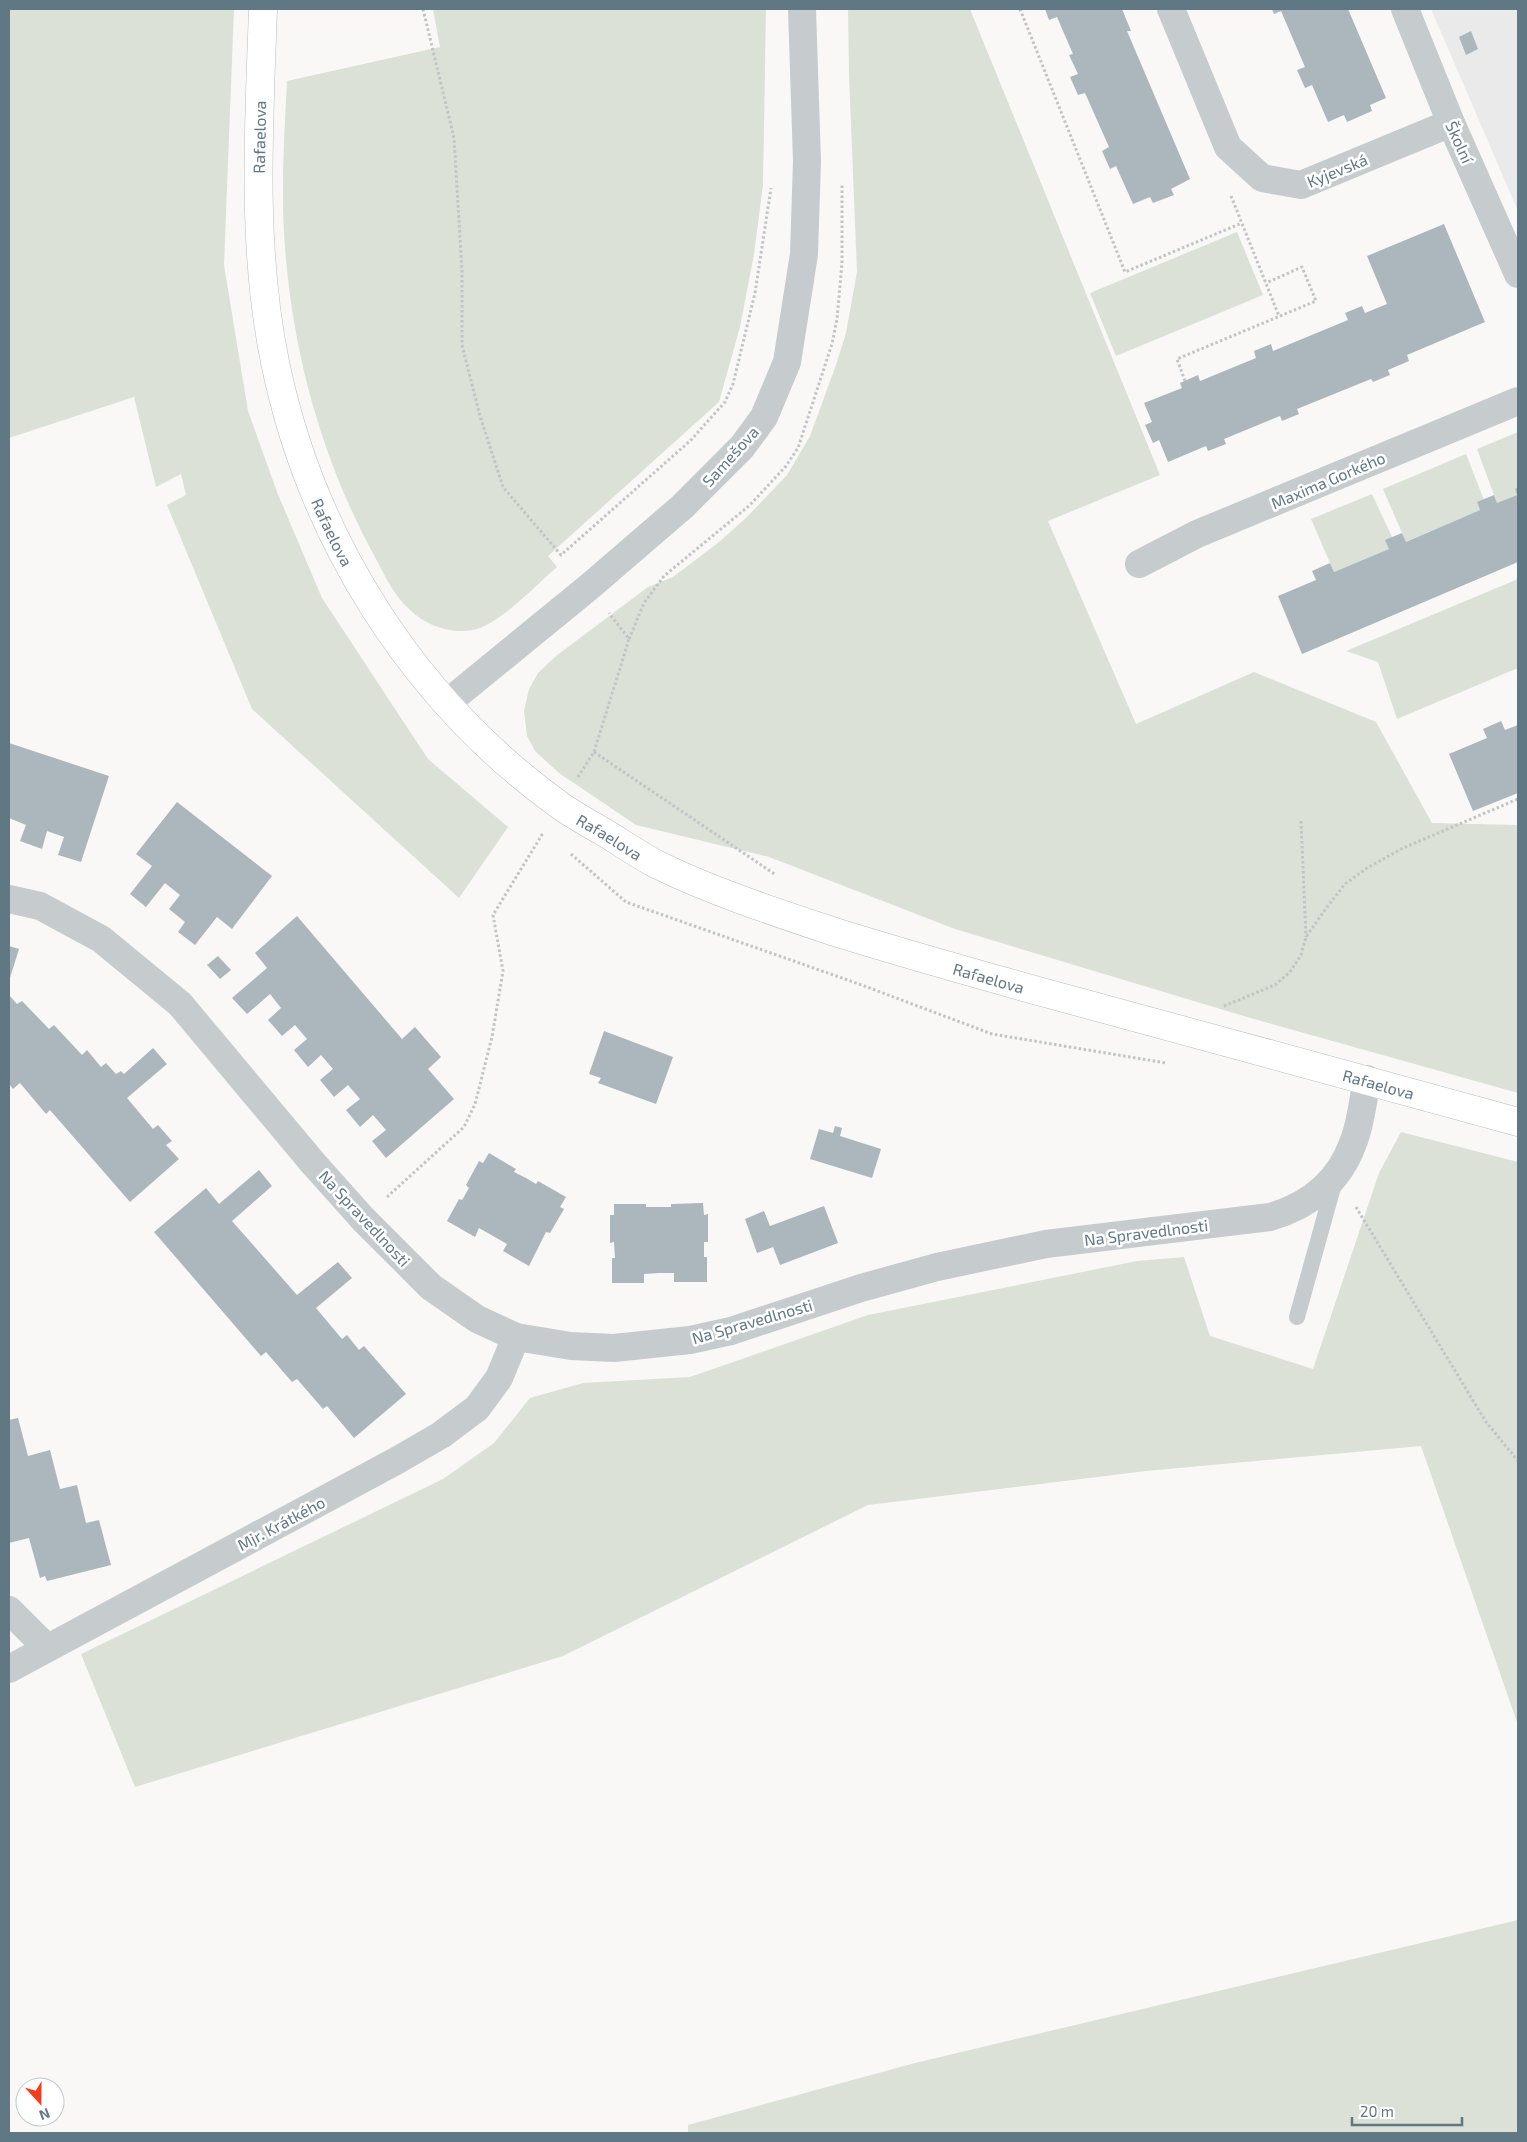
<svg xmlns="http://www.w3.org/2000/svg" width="1527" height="2142" viewBox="0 0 1527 2142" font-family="'Exo 2',sans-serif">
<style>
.built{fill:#e9eae9}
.green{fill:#dbe1d6}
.building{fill:#abb7bc}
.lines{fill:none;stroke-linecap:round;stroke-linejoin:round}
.secondary-casing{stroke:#b7bec3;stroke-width:29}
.path{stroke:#c1c4c6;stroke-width:3;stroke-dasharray:2.5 2.5;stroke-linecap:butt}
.service{stroke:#c6cbce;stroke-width:16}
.minor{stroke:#c6cbce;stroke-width:28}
.secondary{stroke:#fff;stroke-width:28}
.labels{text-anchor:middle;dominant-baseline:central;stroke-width:5;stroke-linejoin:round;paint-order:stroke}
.street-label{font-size:16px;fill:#607784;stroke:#fff}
</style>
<rect width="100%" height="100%" fill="#f9f8f6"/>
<polygon class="built" points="1431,9 1518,9 1518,211"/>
<g class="green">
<polygon points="9,9 234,9 224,265 248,411 277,492 322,598 428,759 508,827 459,898 252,709 167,505 186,495 181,474 156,487 134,397 9,438"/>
<path d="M433,9H766L763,185L754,254L740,327L719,402L548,556L557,567C537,584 498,626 473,630C450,634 427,626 410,610C394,596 385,576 375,557C325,466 295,363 286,259C280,200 284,140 287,81L440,47Z"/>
<polygon points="848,9 970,9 1160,475 1048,521 1136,724 1254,672 1376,722 1432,823 1518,825 1518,1093 1247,1017 955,929 769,857 636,825 559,773 535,751 527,736 524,711 529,689 538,673 556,656 648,587 673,577 719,542 746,518 787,475 810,436 836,365 846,333 857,272 849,75"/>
<polygon points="1237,232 1263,295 1116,356 1090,293"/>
<polygon points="1518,432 1518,487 1515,489 1517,495 1497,503 1477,449"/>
<polygon points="1466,454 1484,500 1477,502 1480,510 1406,542 1383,489"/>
<polygon points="1372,494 1392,537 1389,549 1334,572 1311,519"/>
<polygon points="1518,579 1518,668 1397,719 1378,662 1346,651"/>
<polygon points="1401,1132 1518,1162 1518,1725 1421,1446 1146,1471 868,1505 563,1656 135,1787 81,1654 443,1479 494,1443 530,1398 583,1383 690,1377 868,1315 1137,1261 1184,1257 1210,1336 1313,1369 1379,1173"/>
<polygon points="1518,1920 1518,2133 688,2133 688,2125 915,2063"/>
</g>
<g class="building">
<polygon points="1045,9 1122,9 1131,31 1127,31 1190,179 1171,189 1174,195 1153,203 1150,197 1133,204 1116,166 1110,169 1102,151 1109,147 1085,93 1078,95 1070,77 1078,74 1069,55 1073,54 1057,17 1049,20"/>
<polygon points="1272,9 1348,9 1386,98 1370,105 1372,111 1347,122 1344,115 1328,122 1312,85 1305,88 1297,70 1305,67 1281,11 1274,14"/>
<polygon points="1471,31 1478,49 1466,55 1459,37"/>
<polygon points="1444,224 1485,322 1407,355 1409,361 1388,370 1390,375 1373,382 1371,379 1297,409 1299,414 1282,421 1280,416 1224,439 1226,444 1208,451 1206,446 1168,462 1159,440 1153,443 1145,425 1152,422 1144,403 1182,388 1180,383 1198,375 1200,381 1256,358 1254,351 1271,344 1273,351 1348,320 1345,313 1362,306 1365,313 1387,304 1367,256"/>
<polygon points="1518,487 1518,562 1302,654 1278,596 1316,580 1312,571 1330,563 1334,572 1389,549 1385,540 1402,533 1406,542 1480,510 1477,502 1494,495 1497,503 1517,495 1515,489"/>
<polygon points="1501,721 1505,730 1518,725 1518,793 1473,811 1449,754 1487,738 1483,729"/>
<polygon points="9,743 109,776 81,862 58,855 64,837 47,831 42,849 20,841 26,825 9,818"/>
<polygon points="177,802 272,876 232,929 217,917 195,945 178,932 185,922 169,909 180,895 165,883 146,907 130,894 152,866 136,854"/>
<polygon points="297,916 402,1039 415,1027 441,1057 428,1069 454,1099 386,1158 372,1141 386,1130 373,1115 360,1127 346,1110 360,1099 348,1085 334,1097 320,1080 333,1069 321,1055 308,1067 294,1050 307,1039 295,1025 282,1036 268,1020 281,1008 270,994 247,1014 232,998 267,968 255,953"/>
<polygon points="9,946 19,949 9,981"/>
<polygon points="218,956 231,970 220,979 207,965"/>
<polygon points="9,995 17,1004 22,1001 49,1029 54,1025 82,1055 87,1050 101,1067 106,1063 116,1074 121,1071 124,1074 153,1048 167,1064 127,1098 153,1129 158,1125 172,1141 166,1145 179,1159 130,1202 50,1110 46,1114 20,1083 13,1089 9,1084"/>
<polygon points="604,1031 673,1057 656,1104 598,1083 601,1078 589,1074"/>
<polygon points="835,1126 842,1128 840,1136 881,1149 872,1178 810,1159 819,1129 833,1133"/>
<polygon points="489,1153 516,1169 514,1172 526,1178 536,1184 538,1181 566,1197 560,1207 564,1209 550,1233 546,1232 529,1266 503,1251 507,1244 479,1228 475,1237 447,1221 459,1199 462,1200 469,1188 466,1185 479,1161 483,1163"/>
<polygon points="259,1170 272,1186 232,1221 297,1295 338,1262 352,1278 316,1308 342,1339 347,1335 359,1350 364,1346 406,1394 354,1438 327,1406 323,1409 297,1379 292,1382 266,1352 261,1356 154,1232 206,1188 219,1204"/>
<polygon points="703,1203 704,1215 708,1214 708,1242 704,1242 704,1257 707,1257 707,1282 674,1282 674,1273 659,1273 644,1274 644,1283 612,1283 612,1258 615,1258 614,1242 610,1243 610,1215 614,1215 614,1204 646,1204 646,1207 671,1207 671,1204"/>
<polygon points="824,1206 838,1243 780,1265 773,1247 757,1253 745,1219 764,1211 770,1226"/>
<polygon points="18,1418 28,1456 50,1450 60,1489 77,1485 86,1523 99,1520 111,1565 47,1581 45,1576 40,1578 29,1538 9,1543 9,1420"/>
</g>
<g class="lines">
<defs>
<g id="secondary">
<path id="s1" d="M263,9C259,126 251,246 275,362C311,538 412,698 558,804C573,815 590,824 607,834C623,844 639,855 656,864C713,892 775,912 835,932C902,953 970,972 1038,991C1198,1035 1358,1077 1518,1122"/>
</g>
</defs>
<use href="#secondary" class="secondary-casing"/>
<g class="path">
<polyline points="423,9 454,138 462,271 462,345 480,416 503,487 561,555 690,441 725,402 733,384 755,293 771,188"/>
<polyline points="1020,9 1125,272 1242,223"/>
<polyline points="1231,196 1279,316"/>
<polyline points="1185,381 1177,359 1316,301 1302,267 1266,283"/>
<polyline points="629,639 644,603 664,576 750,505 786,466 798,448 832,344 837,319 842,263 842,183"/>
<polyline points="594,752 776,875"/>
<polyline points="578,777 594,752 629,639 609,613"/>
<polyline points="1301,821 1306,937"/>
<polyline points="571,854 626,902 859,984 992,1034 1166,1063"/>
<polyline points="1224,1006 1275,985 1290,972 1301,955 1306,937 1327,907 1345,884 1367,868 1403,848 1518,799"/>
<polyline points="387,1197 464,1127 475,1104 492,1037 503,971 493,915 543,833"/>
<polyline points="1356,1207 1486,1422 1518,1461"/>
</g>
<polyline class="service" points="1297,1317 1335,1180"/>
<g class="minor">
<polyline points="1171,9 1228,147 1262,178 1301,185 1451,123"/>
<polyline points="1405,9 1451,123 1518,274"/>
<polyline points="1139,564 1197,534 1518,401"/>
<polyline points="447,703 589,587 682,507 742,447 764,417 787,362 804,254 807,161 802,9"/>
<path d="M9,899L40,906L101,939L180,1004L313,1163L363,1219L431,1287L477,1319L516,1337L571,1346L614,1348L690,1340L731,1331L861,1288L937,1267L1046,1244L1270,1217C1309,1206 1339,1182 1353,1143C1361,1124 1363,1100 1367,1079"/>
<polyline points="9,1610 47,1648"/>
<polyline points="9,1669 396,1461 441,1435 477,1408 499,1378 516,1337"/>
</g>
<use href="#secondary" class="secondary"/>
</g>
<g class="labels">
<g class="street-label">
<text transform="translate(259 137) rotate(-89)">Rafaelova</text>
<text transform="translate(1460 142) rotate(66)">Školní</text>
<text transform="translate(1337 170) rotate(-22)">Kyjevská</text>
<text transform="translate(730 456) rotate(-48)">Samešova</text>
<text transform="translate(1328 480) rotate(-23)">Maxima Gorkého</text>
<text stroke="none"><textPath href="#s1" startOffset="534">Rafaelova</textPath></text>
<text stroke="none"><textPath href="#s1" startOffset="952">Rafaelova</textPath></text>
<text stroke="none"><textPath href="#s1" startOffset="1358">Rafaelova</textPath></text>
<text stroke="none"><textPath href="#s1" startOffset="1762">Rafaelova</textPath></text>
<text transform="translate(365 1218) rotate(47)">Na Spravedlnosti</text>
<text transform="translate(1146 1232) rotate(-7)">Na Spravedlnosti</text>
<text transform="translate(752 1321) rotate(-16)">Na Spravedlnosti</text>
<text transform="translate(281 1523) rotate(-28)">Mjr. Krátkého</text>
</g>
</g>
<rect width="1527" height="2142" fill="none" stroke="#607784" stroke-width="20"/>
<g transform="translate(40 2102) rotate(159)"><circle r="24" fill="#ffffff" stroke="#bfc9ce"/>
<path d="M0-4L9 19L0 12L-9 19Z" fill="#f43d1a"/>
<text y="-8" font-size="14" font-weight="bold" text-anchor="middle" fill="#607784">N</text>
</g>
<path d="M1352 2117v8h110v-8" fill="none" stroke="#607784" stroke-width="2.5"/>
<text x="1360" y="2117" font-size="15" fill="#607784" stroke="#ffffff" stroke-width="4" paint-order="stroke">20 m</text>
</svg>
